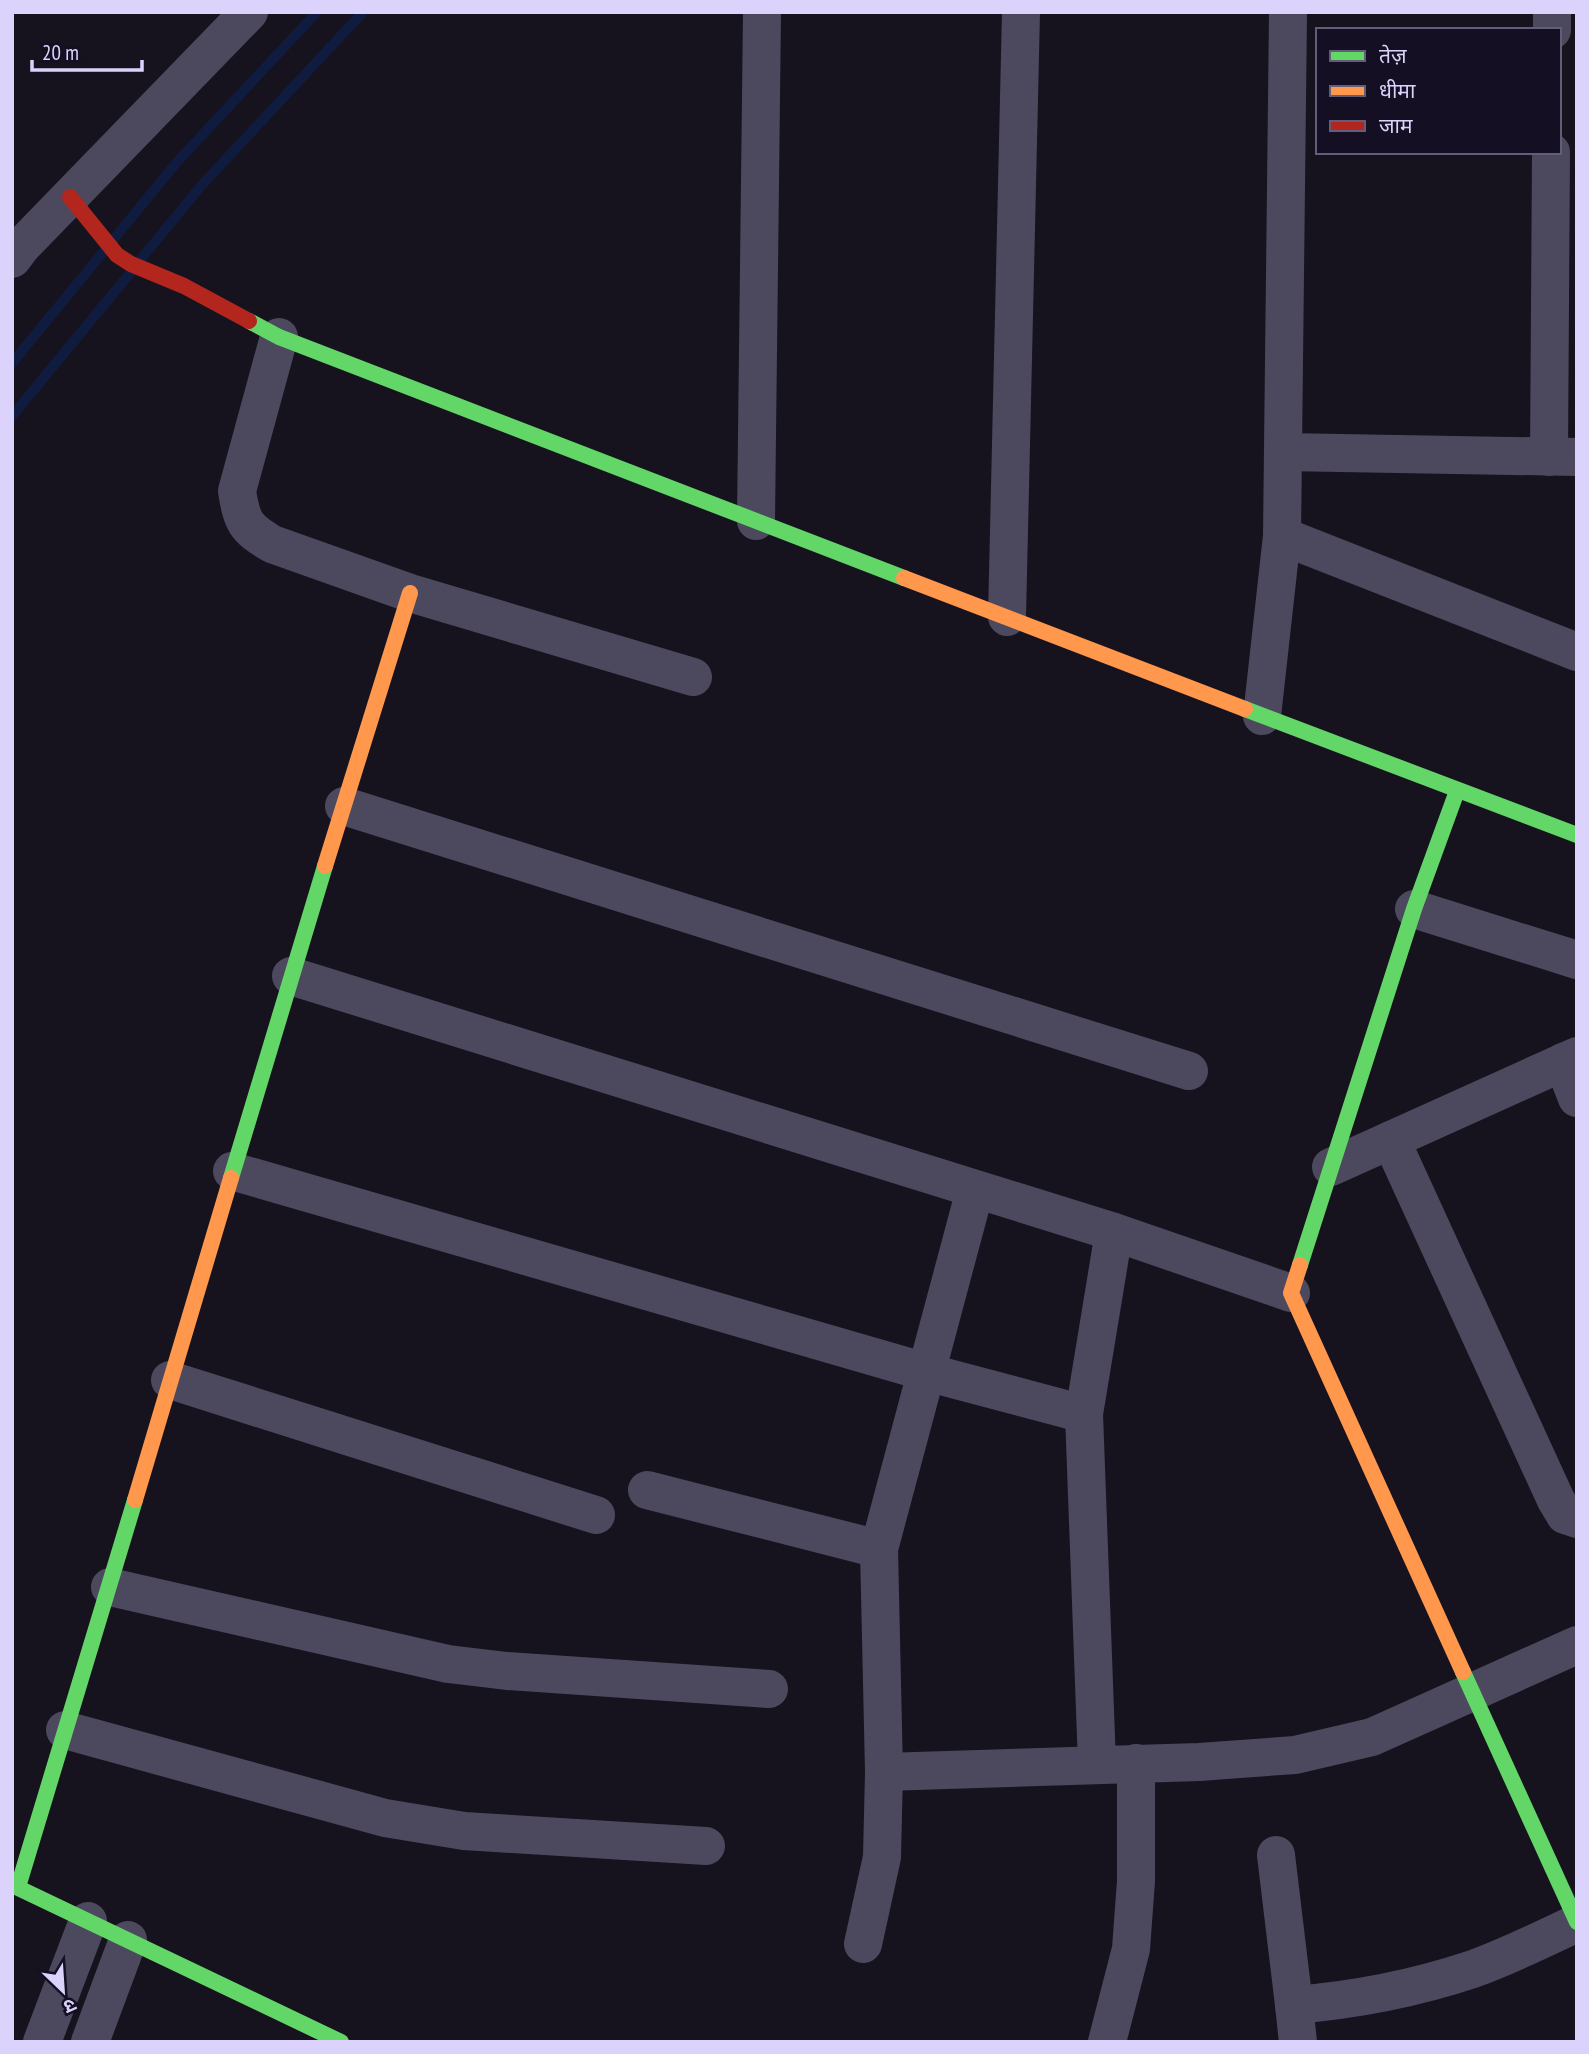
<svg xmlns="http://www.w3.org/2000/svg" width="1589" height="2054" viewBox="0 0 1589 2054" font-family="'PT Sans Narrow','Noto Sans Devanagari',sans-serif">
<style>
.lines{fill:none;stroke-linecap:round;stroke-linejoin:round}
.stream{stroke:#101c3f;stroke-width:10}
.street{stroke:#4c495e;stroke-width:38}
.fast{stroke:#63d668;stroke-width:16}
.slow{stroke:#ff974d;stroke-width:16}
.jam{stroke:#b3261e;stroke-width:16}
</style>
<rect width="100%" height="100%" fill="#16131e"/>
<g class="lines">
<g class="stream">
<polyline points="141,259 201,186 363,12"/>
<polyline points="12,363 177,162 317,12"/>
<polyline points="12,416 131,272"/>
</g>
<g class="street">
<polyline points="1552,30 1552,12"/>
<polyline points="12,259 21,247 249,12"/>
<path d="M279,337L237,491C242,522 245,528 272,544L410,593L693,677"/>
<polyline points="1283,452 1577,457"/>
<polyline points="1549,457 1551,152"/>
<polyline points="756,521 762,12"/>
<polyline points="1282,536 1577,652"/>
<polyline points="1007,617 1021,12"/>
<polyline points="1262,716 1282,536 1288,12"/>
<polyline points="344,806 1189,1071"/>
<polyline points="1414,909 1577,960"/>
<polyline points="291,976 1114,1232 1291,1293"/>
<polyline points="1563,1062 1577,1098"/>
<polyline points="1391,1140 1556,1500 1565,1515 1577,1519"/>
<polyline points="1331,1167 1577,1056"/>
<polyline points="232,1171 926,1372 1084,1414"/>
<polyline points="170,1380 596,1515"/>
<polyline points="647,1490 879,1549"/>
<polyline points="110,1587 448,1664 507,1671 769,1689"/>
<polyline points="65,1730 385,1818 464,1831 706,1846"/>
<polyline points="1097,1764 1084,1414 1114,1232"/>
<polyline points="884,1772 1199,1762 1295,1755 1372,1737 1577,1645"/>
<polyline points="1276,1855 1294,2005"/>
<polyline points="863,1944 882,1857 884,1772 879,1549 975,1190"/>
<polyline points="42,2042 88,1921"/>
<polyline points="90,2042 128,1940"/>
<polyline points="1107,2042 1131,1949 1136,1881 1136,1763"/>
<path d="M1298,2042L1294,2005C1355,2000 1416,1988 1473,1969C1509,1956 1543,1939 1577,1923"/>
</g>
<g class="fast">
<polyline points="249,321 279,337 904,578"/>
<polyline points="1245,709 1577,835"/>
<polyline points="231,1178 325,866"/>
<polyline points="1300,1265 1414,909 1457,791"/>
<polyline points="1463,1672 1577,1922"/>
<polyline points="12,1885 341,2042"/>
<polyline points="18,1887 135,1500"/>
</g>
<g class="slow">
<polyline points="904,578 1245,709"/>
<polyline points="325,866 410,593"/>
<polyline points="1300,1265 1291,1293 1463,1672"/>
<polyline points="135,1500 231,1178"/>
</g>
<polyline class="jam" points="70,197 117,255 131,264 184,286 249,321"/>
</g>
<rect width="1589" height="2054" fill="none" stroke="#dcd3fc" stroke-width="28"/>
<rect x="1316" y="28" width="245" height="126" fill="#140f22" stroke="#645d79" stroke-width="2"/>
<rect x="1330" y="51" width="35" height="10" fill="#63d668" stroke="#645d79" stroke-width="2"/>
<text x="1379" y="63" font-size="21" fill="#dcd3fc">तेज़</text>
<rect x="1330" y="86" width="35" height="10" fill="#ff974d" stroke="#645d79" stroke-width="2"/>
<text x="1379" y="98" font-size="21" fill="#dcd3fc">धीमा</text>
<rect x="1330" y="121" width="35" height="10" fill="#b3261e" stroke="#645d79" stroke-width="2"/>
<text x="1379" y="133" font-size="21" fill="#dcd3fc">जाम</text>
<g transform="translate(63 1991) rotate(155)" stroke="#140f22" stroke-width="5" paint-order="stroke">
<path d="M0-5L12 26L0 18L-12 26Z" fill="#dcd3fc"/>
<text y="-10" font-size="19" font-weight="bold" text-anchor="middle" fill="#dcd3fc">उ</text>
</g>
<path d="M32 60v10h110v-10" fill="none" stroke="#dcd3fc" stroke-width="3.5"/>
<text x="42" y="60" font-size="21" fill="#dcd3fc" stroke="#140f22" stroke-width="5" paint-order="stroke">20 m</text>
</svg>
